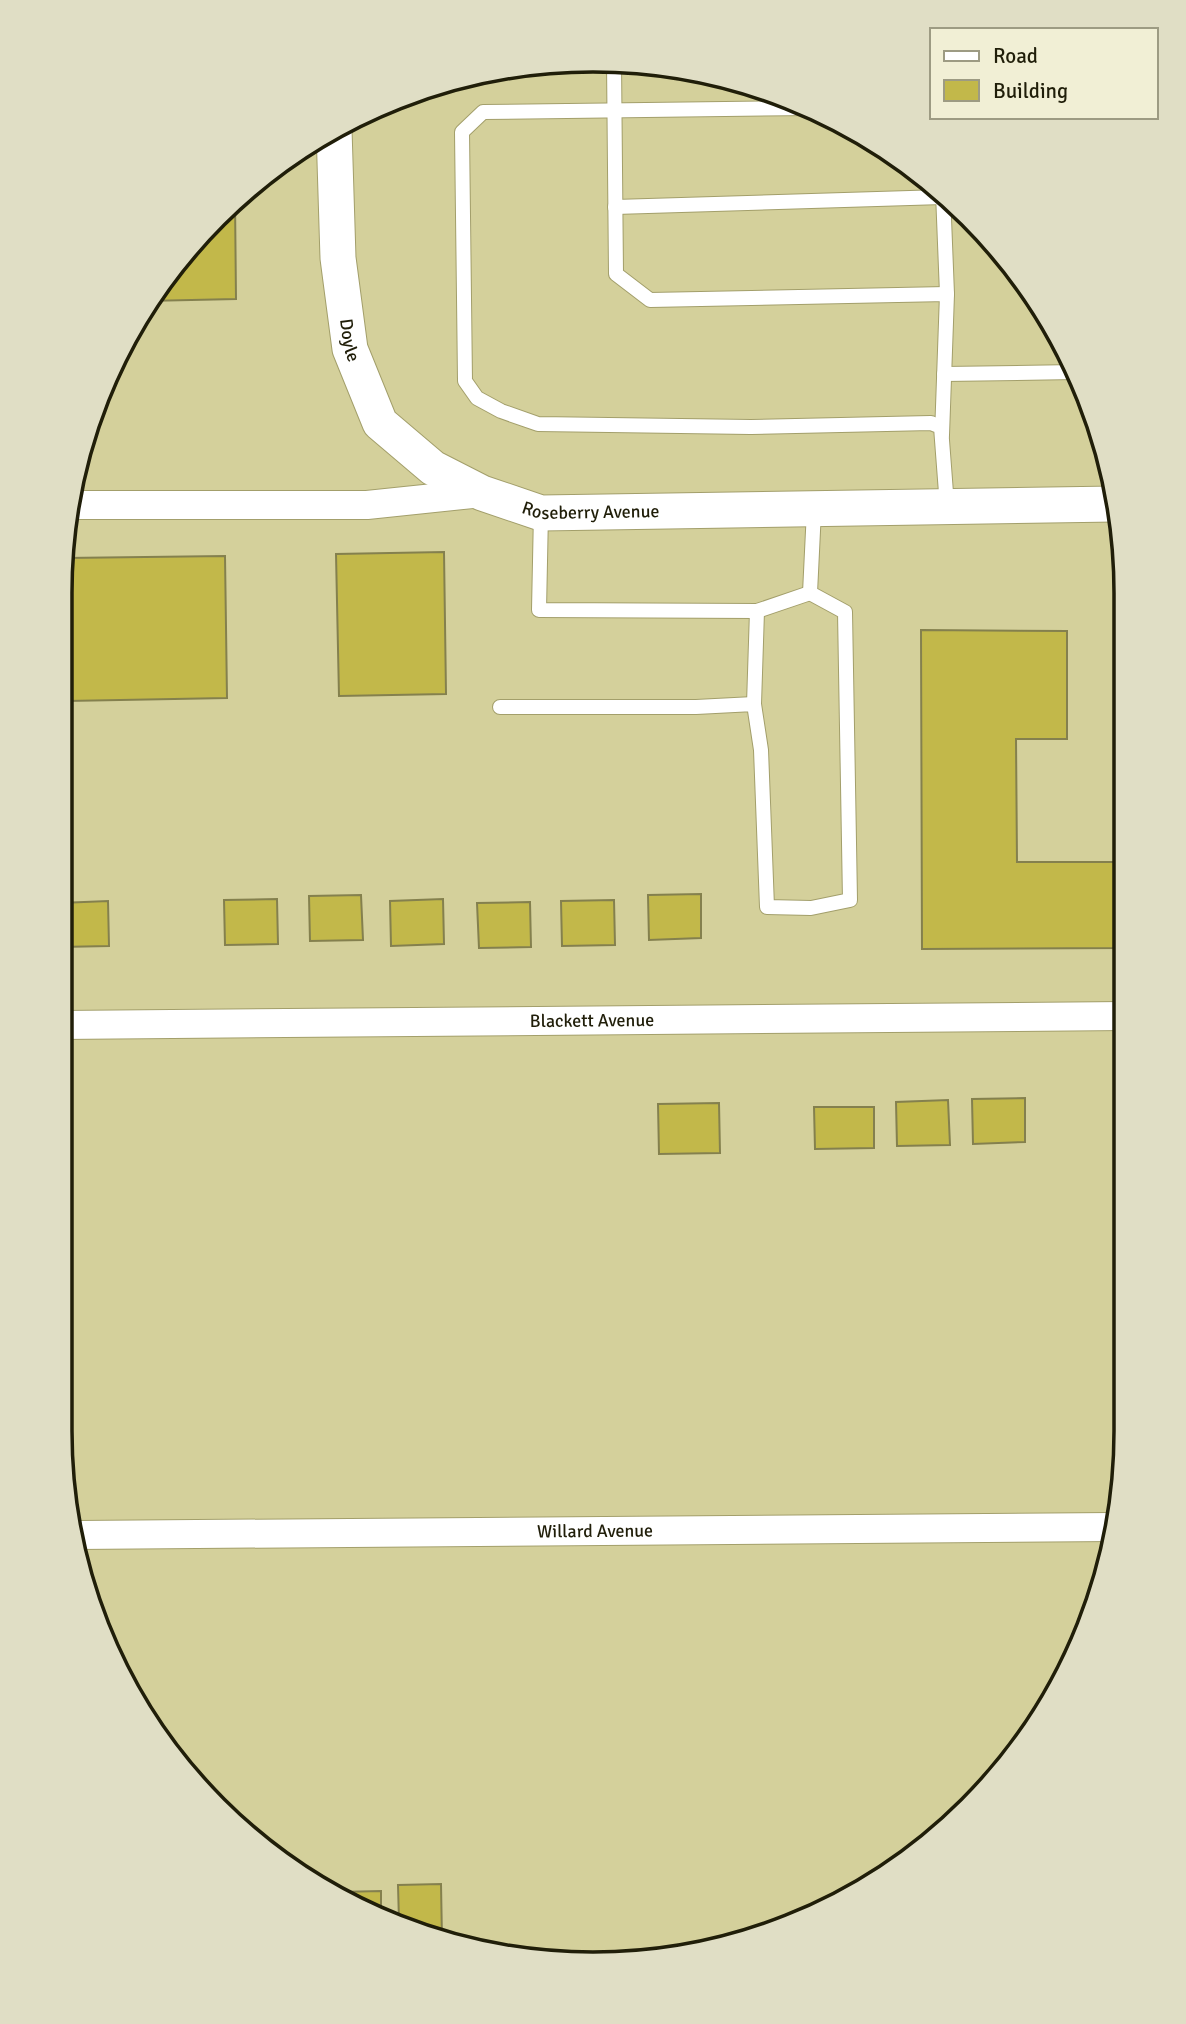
<svg xmlns="http://www.w3.org/2000/svg" width="1186" height="2024" viewBox="0 0 1186 2024" font-family="Signika,sans-serif">
<style>
.building{fill:#c2b84a;stroke:#84804e;stroke-width:2}
.lines{fill:none;stroke-linecap:round;stroke-linejoin:round}
.service-casing{stroke:#a39f6b;stroke-width:16}
.minor-casing{stroke:#a39f6b;stroke-width:30}
.tertiary-casing{stroke:#a39f6b;stroke-width:37}
.service{stroke:#fff;stroke-width:14}
.minor{stroke:#fff;stroke-width:28}
.tertiary{stroke:#fff;stroke-width:35}
.labels{text-anchor:middle;dominant-baseline:central;stroke-width:5;stroke-linejoin:round;paint-order:stroke}
.street-label{font-size:18px;fill:#201e09;stroke:#f1efd5}
.rim{fill:none;stroke:#201e09;stroke-width:3.5}
</style>
<rect width="100%" height="100%" fill="#d4d09b"/>
<g class="building">
<polygon points="235,200 236,299 147,301 215,216"/>
<polygon points="444,552 446,694 339,696 336,554"/>
<polygon points="225,556 227,698 67,701 65,558"/>
<polygon points="921,630 1067,631 1067,739 1016,739 1017,862 1125,862 1125,948 922,949"/>
<polygon points="701,894 701,938 649,940 648,895"/>
<polygon points="361,895 363,940 310,941 309,896"/>
<polygon points="277,899 278,944 225,945 224,900"/>
<polygon points="443,899 444,944 391,946 390,901"/>
<polygon points="614,900 615,945 562,946 561,901"/>
<polygon points="108,901 109,946 60,947 60,903"/>
<polygon points="530,902 531,947 479,948 477,903"/>
<polygon points="1025,1098 1025,1142 973,1144 972,1099"/>
<polygon points="948,1100 950,1145 897,1146 896,1102"/>
<rect x="1119" y="1100" width="6" height="44"/>
<polygon points="719,1103 720,1153 659,1154 658,1104"/>
<polygon points="814,1107 874,1107 874,1148 815,1149"/>
<polygon points="441,1884 442,1940 399,1921 398,1885"/>
<polygon points="381,1891 381,1913 338,1893 338,1892"/>
</g>
<g class="lines">
<defs>
<g id="service">
<polyline points="614,62 616,274 650,300 947,294 942,435"/>
<polyline points="813,108 483,112 462,132 465,381 477,398 501,411 538,424 751,427 931,423 941,427 947,506"/>
<polyline points="943,193 947,294"/>
<polyline points="615,207 943,197"/>
<polyline points="944,374 1076,372"/>
<polyline points="541,513 539,610 757,611 754,704"/>
<polyline points="757,611 810,593"/>
<polyline points="500,707 696,707 754,704 761,750 767,907 811,908 850,900 845,612 810,593 814,510"/>
</g>
<g id="minor">
<polyline points="71,505 367,505 482,493"/>
<path id="s1" d="M60,1025L1125,1016"/>
<path id="s2" d="M77,1535L1113,1527"/>
</g>
<g id="tertiary">
<path id="s3" d="M334,129L338,258L350,349L380,423L433,468L482,493L541,513L1115,504"/>
</g>
</defs>
<use href="#service" class="service-casing"/>
<use href="#minor" class="minor-casing"/>
<use href="#tertiary" class="tertiary-casing"/>
<use href="#service" class="service"/>
<use href="#minor" class="minor"/>
<use href="#tertiary" class="tertiary"/>
</g>
<g class="labels">
<g class="street-label">
<text stroke="none"><textPath href="#s3" startOffset="212">Doyle</textPath></text>
<text stroke="none"><textPath href="#s3" startOffset="537">Roseberry Avenue</textPath></text>
<text stroke="none"><textPath href="#s1" startOffset="532">Blackett Avenue</textPath></text>
<text stroke="none"><textPath href="#s2" startOffset="518">Willard Avenue</textPath></text>
</g>
</g>
<path d="M0 0H1186V2024H0ZM593 72H593A521 521 0 0 1 1114 593V1431A521 521 0 0 1 593 1952H593A521 521 0 0 1 72 1431V593A521 521 0 0 1 593 72Z" fill="#e0dec5" fill-rule="evenodd"/>
<path class="rim" d="M593 72H593A521 521 0 0 1 1114 593V1431A521 521 0 0 1 593 1952H593A521 521 0 0 1 72 1431V593A521 521 0 0 1 593 72Z"/>
<rect x="930" y="28" width="228" height="91" fill="#f1efd5" stroke="#9d9b83" stroke-width="2"/>
<rect x="944" y="51" width="35" height="10" fill="#ffffff" stroke="#9d9b83" stroke-width="2"/>
<text x="993" y="63" font-size="21" fill="#201e09">Road</text>
<rect x="944" y="80" width="35" height="21" fill="#c2b84a" stroke="#9d9b83" stroke-width="2"/>
<text x="993" y="98" font-size="21" fill="#201e09">Building</text>
</svg>
